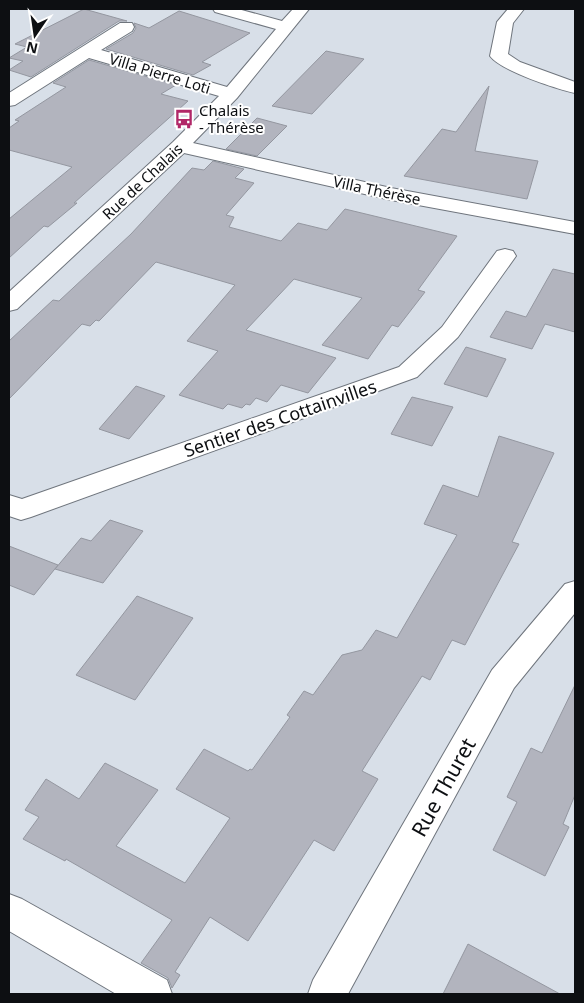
<svg xmlns="http://www.w3.org/2000/svg" width="584" height="1003" viewBox="0 0 584 1003" font-family="'Noto Sans',sans-serif">
<style>
.building{fill:#b2b4be;stroke:#9497a0}
.lines{fill:none;stroke-linecap:round;stroke-linejoin:round}
.minor-casing{stroke:#6f757d;stroke-width:2}
.minor{fill:#fff;fill-rule:evenodd}
.labels{text-anchor:middle;dominant-baseline:central;stroke-width:4;stroke-linejoin:round;paint-order:stroke}
.far-street-label{font-size:15px;fill:#0d0f12;stroke:#fff}
.far-poi-label{font-size:15px;fill:#0d0f12;stroke:#fff;text-anchor:start}
.street-label{font-size:18px;fill:#0d0f12;stroke:#fff}
.near-street-label{font-size:21px;fill:#0d0f12;stroke:#fff}
</style>
<rect width="100%" height="100%" fill="#d8dfe8"/>
<g class="building">
<polygon points="84,9 127,21 119,21 31,77 9,70 23,61 9,58 27,47 15,44"/>
<polygon points="179,11 250,33 202,62 211,65 193,75 106,49 133,33 136,28 134,23 149,28"/>
<polygon points="326,51 364,59 312,114 272,106"/>
<polygon points="89,60 176,85 161,94 188,101 74,203 77,203 48,227 44,226 9,258 9,219 72,167 9,150 9,128 19,121 15,120 66,87 53,83"/>
<polygon points="489,86 475,151 538,161 527,199 404,176 442,129 456,132"/>
<polygon points="257,118 287,126 257,156 226,149"/>
<polygon points="213,161 244,169 235,178 254,183 226,215 234,217 229,227 281,241 298,223 327,230 345,209 457,236 418,290 425,292 398,327 392,325 368,359 322,345 362,298 294,279 246,330 336,358 308,393 281,385 267,402 256,398 250,405 246,404 242,408 228,404 223,409 179,395 218,351 187,341 235,285 156,262 99,321 96,320 90,326 82,324 9,399 9,341 53,300 59,301 131,234 192,168 204,170"/>
<polygon points="553,269 575,274 575,332 545,324 532,349 490,337 506,311 526,317"/>
<polygon points="466,347 506,359 487,397 444,384"/>
<polygon points="136,386 165,396 129,439 99,429"/>
<polygon points="412,397 453,407 432,446 391,434"/>
<polygon points="499,436 554,453 512,542 519,544 465,645 452,640 430,680 422,676 362,771 378,779 334,851 314,840 248,941 210,917 175,972 180,975 172,988 168,978 141,963 172,920 66,859 65,861 23,839 39,817 25,810 46,779 79,799 105,763 158,790 116,846 185,883 230,818 176,789 204,749 248,771 250,769 252,770 290,717 287,715 304,691 313,695 342,655 362,650 376,630 397,638 457,535 424,524 443,485 478,497"/>
<polygon points="110,520 143,531 103,583 55,569 81,538 91,541"/>
<polygon points="9,546 58,565 34,595 9,585"/>
<polygon points="137,596 193,618 135,700 76,675"/>
<polygon points="575,685 575,795 563,824 569,827 545,876 493,850 517,802 507,797 531,748 542,753"/>
<polygon points="468,944 560,994 443,994"/>
</g>
<g class="lines">
<defs>
<g id="minor">
<polygon points="213,9 238,9 282,21 293,9 309,9 237,98 193,143 391,188 575,222 575,234 391,200 184,153 17,309 9,311 9,292 173,142 219,96 89,58 15,105 9,106 9,93 120,23 132,23 134,27 132,31 101,50 227,87 276,29 215,12"/>
<path d="M508,9H524L513,23L508,54L520,62L575,82V93C557,89 501,71 490,56L497,22Z"/>
<polygon points="505,249 513,251 516,256 458,337 417,377 31,517 21,520 9,516 9,495 22,499 399,367 442,327 497,251"/>
<polygon points="575,581 575,613 514,688 348,994 308,994 313,980 492,670 565,584"/>
<polygon points="9,894 22,899 167,980 172,994 116,994 9,931"/>
</g>
</defs>
<use href="#minor" class="minor-casing"/>
<use href="#minor" class="minor"/>
</g>
<defs>
<symbol id="bus-bare" viewBox="-9 -9 18 18"><path d="M-5-6H5V4H4V6H2V4H-2V6H-4V4H-5ZM-3.5-4V0h7V-4ZM-3.5 1.2v1.5H-2V1.2ZM2 1.2v1.5H3.5V1.2Z" fill="#b12768" stroke="#fff" stroke-width="2.5" paint-order="stroke"/></symbol>
</defs>
<g fill-rule="evenodd">
<use href="#bus-bare" x="170" y="105" width="28" height="28"/>
</g>
<g class="labels">
<g class="far-street-label">
<text transform="translate(160 73) rotate(17)">Villa Pierre Loti</text>
<text transform="translate(142 181) rotate(-43)">Rue de Chalais</text>
<text transform="translate(377 190) rotate(12)">Villa Thérèse</text>
</g>
<g class="far-poi-label">
<text x="199" y="110">Chalais<tspan x="199" dy="17">- Thérèse</tspan></text>
</g>
<g class="street-label">
<text transform="translate(280 418) rotate(-19)">Sentier des Cottainvilles</text>
</g>
<g class="near-street-label">
<text transform="translate(443 787) rotate(-61)">Rue Thuret</text>
</g>
</g>
<rect width="584" height="1003" fill="none" stroke="#0d0f12" stroke-width="20"/>
<g transform="translate(35 35) rotate(193)" stroke="#ffffff" stroke-width="4" paint-order="stroke">
<path d="M0-4L9 19L0 12L-9 19Z" fill="#0d0f12"/>
<text y="-8" font-size="14" font-weight="bold" text-anchor="middle" fill="#0d0f12">N</text>
</g>
</svg>
